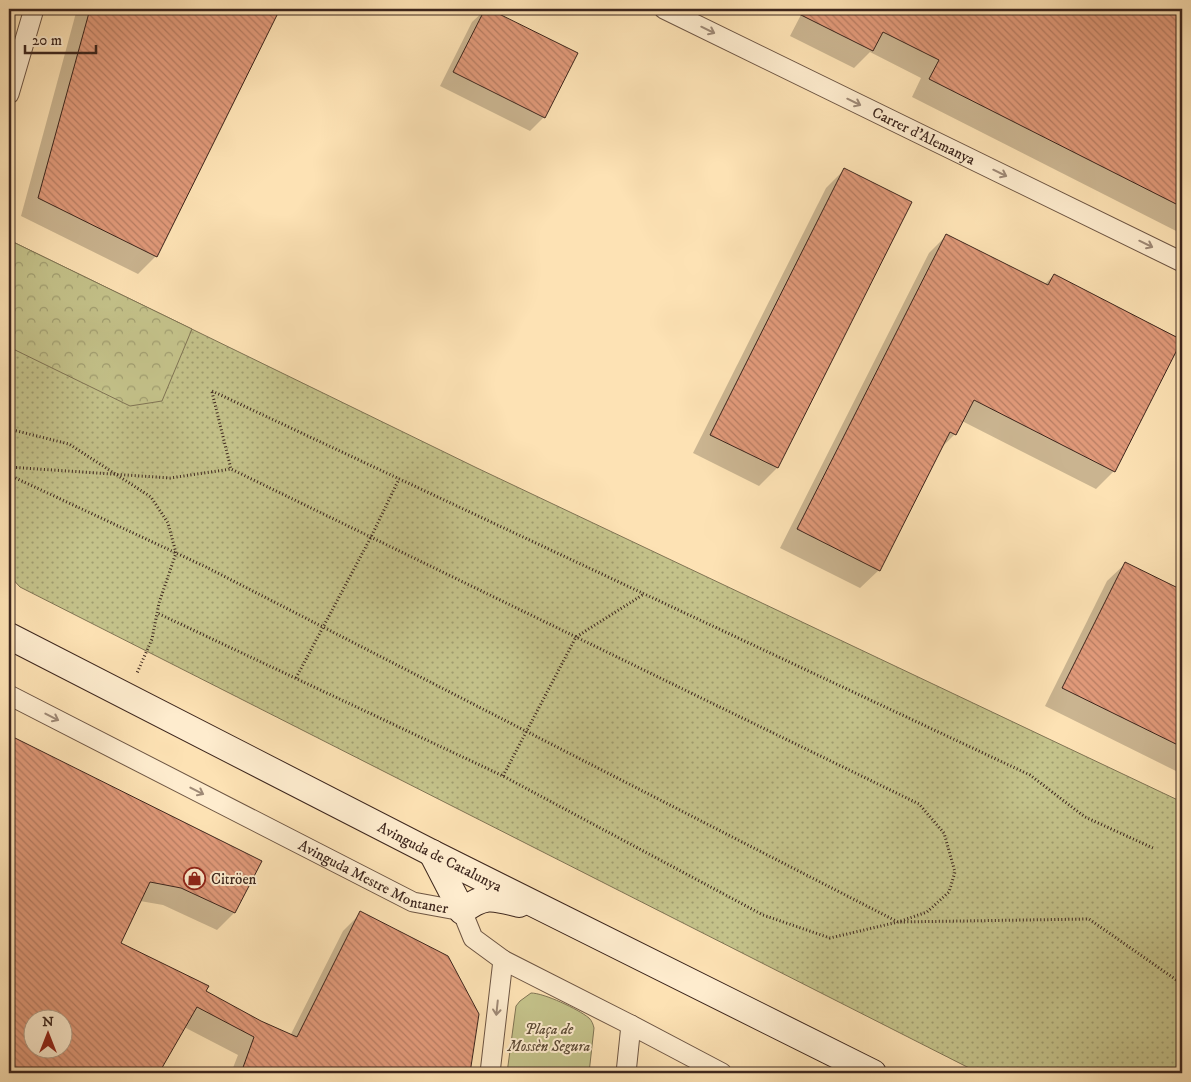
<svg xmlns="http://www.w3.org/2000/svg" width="1191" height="1082" viewBox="0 0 1191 1082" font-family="'IM FELL DW Pica',serif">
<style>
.grass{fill:url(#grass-dots);stroke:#807454}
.forest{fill:url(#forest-crowns);stroke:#807454}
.garden{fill:#c4c28a;stroke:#807454}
.shadow{fill:#0003;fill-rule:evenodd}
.building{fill:url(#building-back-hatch);stroke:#3d261d;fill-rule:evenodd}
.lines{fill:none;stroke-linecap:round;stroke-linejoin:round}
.street-casing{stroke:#6d5543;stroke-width:21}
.secondary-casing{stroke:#3d261d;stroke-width:28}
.path{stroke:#3d261d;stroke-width:3;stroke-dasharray:1 2.5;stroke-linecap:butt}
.street{stroke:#feecce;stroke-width:19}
.secondary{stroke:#feecce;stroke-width:26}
.oneway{stroke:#9e8976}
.labels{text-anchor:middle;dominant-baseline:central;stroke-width:4;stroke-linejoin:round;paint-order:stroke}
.street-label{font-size:15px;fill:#3d261d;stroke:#feecce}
.poi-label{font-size:15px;fill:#3d261d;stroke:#feecce;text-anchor:start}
.park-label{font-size:15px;font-style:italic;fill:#5f4d38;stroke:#feecce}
</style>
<defs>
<pattern id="grass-dots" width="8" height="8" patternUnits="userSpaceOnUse" patternTransform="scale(1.25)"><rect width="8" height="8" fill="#c4c28a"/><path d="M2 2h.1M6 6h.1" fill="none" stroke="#a09d70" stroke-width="1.8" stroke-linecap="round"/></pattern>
<pattern id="forest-crowns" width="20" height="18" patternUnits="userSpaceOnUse" patternTransform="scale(1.25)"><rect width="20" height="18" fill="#c4c28a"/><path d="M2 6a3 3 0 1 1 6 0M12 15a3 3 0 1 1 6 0" fill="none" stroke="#a09d70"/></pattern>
<pattern id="building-back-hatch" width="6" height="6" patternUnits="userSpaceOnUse" patternTransform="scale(1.25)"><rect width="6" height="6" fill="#e09979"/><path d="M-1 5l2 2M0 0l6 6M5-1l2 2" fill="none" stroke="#b77d63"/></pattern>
</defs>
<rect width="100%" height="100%" fill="#fde2b4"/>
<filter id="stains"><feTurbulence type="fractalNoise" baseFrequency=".004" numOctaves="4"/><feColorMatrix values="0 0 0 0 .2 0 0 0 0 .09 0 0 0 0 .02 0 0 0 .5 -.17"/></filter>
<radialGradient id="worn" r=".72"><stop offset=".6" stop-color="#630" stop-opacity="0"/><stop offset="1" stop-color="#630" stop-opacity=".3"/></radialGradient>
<polygon class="grass" points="9,240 477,468 1182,802 1182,1073 979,1073 20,587 9,575"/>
<polygon class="forest" points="9,240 192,329 162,401 130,406 9,347"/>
<path class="garden" d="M531,993C544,993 578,1009 589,1018C592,1021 593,1024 594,1028L589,1073H507L516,1006L520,1001Z"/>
<g class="shadow">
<polygon points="77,9 278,9 156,256 138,274 21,216"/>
<polygon points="486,9 576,53 544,117 530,131 440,86 472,22"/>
<polygon points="804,9 1182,9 1182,234 912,97 921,78 870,52 854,68 790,36"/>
<polygon points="844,170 910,203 777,468 759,486 693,453 826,188"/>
<polygon points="947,235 1044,285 1054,275 1181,339 1114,471 1096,489 962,421 955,434 939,450 879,570 860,588 780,548 929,253"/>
<polygon points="1126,563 1182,591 1182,774 1045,706 1107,581"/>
<path d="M9,736L260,862L234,913L217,930L163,905L140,901L120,943L260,1022L290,1036L343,931L361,913L477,1014L469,1073H231L238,1055L184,1027L157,1073H9ZM32,1020H62V1050H32Z"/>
</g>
<g class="building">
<polygon points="90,9 280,9 157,257 38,198"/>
<polygon points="485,9 489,9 578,53 545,118 453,72"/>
<polygon points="789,9 1182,9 1182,207 929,79 939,60 883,32 873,51"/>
<polygon points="844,168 912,202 778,468 710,435"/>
<polygon points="946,234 1048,285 1054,274 1182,340 1115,472 974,400 956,435 950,432 880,571 797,529"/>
<polygon points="1125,562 1182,590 1182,747 1062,688"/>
<path d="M9,735L262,861L235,913L181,888L150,882L121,943L209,986L206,991L261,1021L297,1037L360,911L448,956L479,1014L470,1073H241L254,1037L197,1007L159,1073H9ZM32,1020H62V1050H32Z"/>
</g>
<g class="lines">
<defs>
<g id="street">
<path id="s1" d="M664,9L1182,262"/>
<polyline points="9,94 34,9"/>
<path id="s2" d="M9,695L413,902L462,911L473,938L503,960L631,1025L722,1073"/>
<polyline points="490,1073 503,960"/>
<polyline points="626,1073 631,1025"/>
</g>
<g id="secondary">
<path id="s3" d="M9,636L432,853L873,1073"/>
<path d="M432,853L462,911C485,894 492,897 519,904"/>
</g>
</defs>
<use href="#street" class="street-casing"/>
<use href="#secondary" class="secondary-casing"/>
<g class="path">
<polyline points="212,391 1030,775 1085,817 1153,848"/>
<polyline points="212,392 231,469"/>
<polyline points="9,429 69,444 151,497 168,523 176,553 159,603 152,639 137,673"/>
<polyline points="9,467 170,478 231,469 919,804 944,833 955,872 949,892 927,912 898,922 830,938 763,915 503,776 157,613"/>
<polyline points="9,475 206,567 898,922 1089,919 1182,984"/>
<polyline points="296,678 371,537 399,479"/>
<polyline points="503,776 576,637 644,594"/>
</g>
<use href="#street" class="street"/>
<use href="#secondary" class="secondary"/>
</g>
<defs><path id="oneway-shaft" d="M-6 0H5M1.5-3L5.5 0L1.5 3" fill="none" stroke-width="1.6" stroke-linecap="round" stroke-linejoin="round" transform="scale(1.25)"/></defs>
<g class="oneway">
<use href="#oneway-shaft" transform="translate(708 30) rotate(26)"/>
<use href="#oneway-shaft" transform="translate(854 102) rotate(26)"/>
<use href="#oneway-shaft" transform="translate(1000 173) rotate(26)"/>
<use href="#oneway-shaft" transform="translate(1146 244) rotate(26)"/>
<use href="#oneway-shaft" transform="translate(52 717) rotate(27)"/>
<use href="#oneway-shaft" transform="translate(197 791) rotate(27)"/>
<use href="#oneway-shaft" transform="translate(497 1008) rotate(96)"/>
</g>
<defs>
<symbol id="shop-ring" viewBox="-11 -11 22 22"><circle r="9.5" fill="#feecce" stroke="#8f2418" stroke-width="1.5"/><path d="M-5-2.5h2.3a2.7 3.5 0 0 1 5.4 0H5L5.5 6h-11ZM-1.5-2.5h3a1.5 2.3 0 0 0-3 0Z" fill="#8f2418"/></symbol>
</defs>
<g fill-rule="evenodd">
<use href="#shop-ring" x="182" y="866" width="25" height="25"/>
</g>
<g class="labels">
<g class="street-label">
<text stroke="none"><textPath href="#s1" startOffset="289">Carrer d'Alemanya</textPath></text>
<text stroke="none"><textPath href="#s3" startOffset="484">Avinguda de Catalunya</textPath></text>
<text stroke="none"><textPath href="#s2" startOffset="408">Avinguda Mestre Montaner</textPath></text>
</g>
<g class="poi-label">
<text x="211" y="879">Citröen</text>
</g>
<g class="park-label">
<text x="549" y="1029">Plaça de<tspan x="549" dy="17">Mossèn Segura</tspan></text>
</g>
</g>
<rect width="1191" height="1082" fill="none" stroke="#fde2b4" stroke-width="30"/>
<rect x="10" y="10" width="1171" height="1062" fill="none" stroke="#3d261d" stroke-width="2.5"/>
<rect x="15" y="15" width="1161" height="1052" fill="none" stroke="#3d261d"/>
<g transform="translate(48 1034)"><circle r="24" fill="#feecce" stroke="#b19d87"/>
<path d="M0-4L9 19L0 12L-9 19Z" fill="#8f2418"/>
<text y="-8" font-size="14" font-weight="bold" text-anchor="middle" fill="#3d261d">N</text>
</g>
<path d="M25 45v8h71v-8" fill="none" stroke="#3d261d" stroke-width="2.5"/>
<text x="32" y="45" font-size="15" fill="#3d261d" stroke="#feecce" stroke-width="4" paint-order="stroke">20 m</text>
<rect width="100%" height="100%" filter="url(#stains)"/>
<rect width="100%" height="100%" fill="url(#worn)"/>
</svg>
